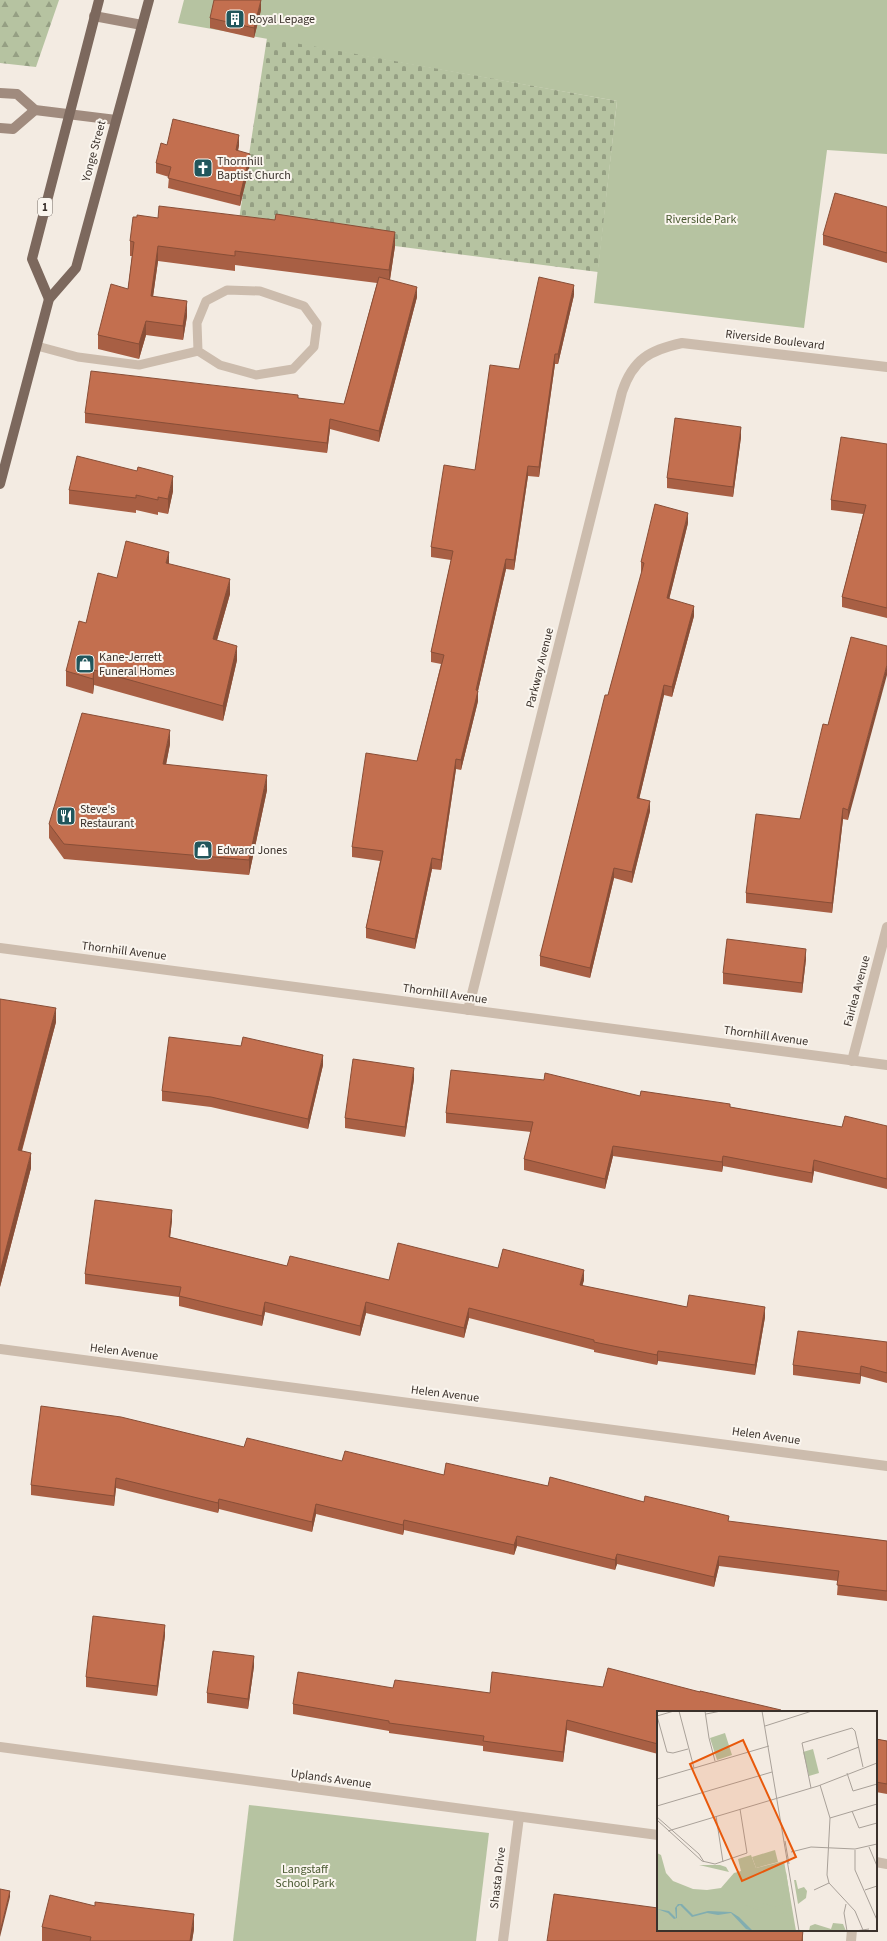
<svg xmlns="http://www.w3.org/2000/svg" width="887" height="1941" viewBox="0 0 887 1941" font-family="'Source Sans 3',sans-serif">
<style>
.green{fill:#b6c3a1}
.forest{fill:url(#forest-firs)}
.cemetery{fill:url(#cemetery-stones)}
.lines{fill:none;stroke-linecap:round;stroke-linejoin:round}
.lane{stroke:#ccbcad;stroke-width:9}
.street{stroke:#ccbcad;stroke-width:10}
.secondary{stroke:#a08b7e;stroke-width:10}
.primary{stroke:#7c685d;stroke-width:10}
.wall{fill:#a85f44}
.shaded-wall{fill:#884e37}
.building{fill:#c36f4f;stroke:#884e37}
.labels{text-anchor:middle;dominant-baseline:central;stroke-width:4;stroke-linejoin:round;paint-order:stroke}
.shield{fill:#faf5ee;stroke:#746c66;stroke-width:1}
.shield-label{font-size:11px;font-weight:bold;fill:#3a312b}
.poi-label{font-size:12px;fill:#3a312b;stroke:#faf5ee;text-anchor:start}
.street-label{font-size:12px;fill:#3a312b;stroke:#faf5ee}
.park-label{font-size:12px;fill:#485830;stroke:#faf5ee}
.inset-road{fill:none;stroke:#a9a199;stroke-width:1}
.view{fill:#e8590c;fill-opacity:0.15;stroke:#e8590c;stroke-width:2}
.inset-edge{fill:none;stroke:#3a312b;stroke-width:2}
</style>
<defs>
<pattern id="forest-firs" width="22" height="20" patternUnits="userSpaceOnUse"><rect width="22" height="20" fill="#b6c3a1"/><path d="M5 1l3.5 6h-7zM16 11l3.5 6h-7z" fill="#959f83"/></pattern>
<pattern id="cemetery-stones" width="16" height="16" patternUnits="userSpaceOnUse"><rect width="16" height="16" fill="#b6c3a1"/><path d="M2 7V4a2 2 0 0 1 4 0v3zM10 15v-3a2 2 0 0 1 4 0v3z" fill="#959f83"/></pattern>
</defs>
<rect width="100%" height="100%" fill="#f3ebe2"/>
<g class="green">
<polygon points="184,0 887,0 887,154 827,150 804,328 594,303 617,101 178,23"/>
<polygon points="249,1805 489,1833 476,1941 233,1941"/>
</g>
<polygon class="forest" points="0,0 59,0 36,67 0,63"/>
<polygon class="cemetery" points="267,38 617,101 598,272 238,226"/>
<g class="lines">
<g class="lane">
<polygon points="227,290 260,291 304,306 317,324 314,347 293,369 256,375 220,365 198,351 197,323 206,301"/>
<polyline points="37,346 78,357 139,365 198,351"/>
</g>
<g class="street">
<polyline points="0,948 887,1065"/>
<path d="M468,1010L622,392C633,359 650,350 682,343L887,367"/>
<polyline points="852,1061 887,927"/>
<polyline points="0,1349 887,1466"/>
<polyline points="0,1747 658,1835"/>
<polyline points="876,1862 887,1864"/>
<polyline points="503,1941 519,1817"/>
<polyline points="851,1941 852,1930"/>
</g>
<g class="secondary">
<polyline points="94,16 142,25"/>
<polyline points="0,93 17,94 35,110 116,120"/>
<polyline points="0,128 13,129 35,110"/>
</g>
<g class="primary">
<polyline points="49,299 32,259 99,0"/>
<polyline points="0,484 49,299 76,268 149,0"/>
</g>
</g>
<g class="wall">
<polygon points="261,10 254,38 210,28 210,18"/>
<polygon points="167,145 239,145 238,151 250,164 240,206 168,188 169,177 156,173 156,163"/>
<polygon points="887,207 887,263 823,245 823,235"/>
<polygon points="130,241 395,246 390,280 417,297 379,442 330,429 327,453 85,423 85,413 298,399 344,404 377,283 235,265 235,271 158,261 153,296 187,316 183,340 146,335 139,359 98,349 98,335 128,289 132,256 130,256"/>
<polygon points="574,295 558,364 555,364 539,477 528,476 514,570 506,569 478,691 478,701 461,770 456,769 441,870 432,869 415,949 366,938 366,928 380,861 352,857 352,847 417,761 441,664 431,662 431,652 451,560 431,557 431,547 475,470 519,369"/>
<polygon points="741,437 733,497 667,488 667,478"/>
<polygon points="887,444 887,618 842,607 842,597 863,514 831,510 831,500"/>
<polygon points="69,490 173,491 168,514 158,512 158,515 136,510 136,513 69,504"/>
<polygon points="688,523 669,599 694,616 672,697 664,695 639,799 650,811 632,883 614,878 590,978 540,966 540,956 608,695 642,572 641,572 641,562"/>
<polygon points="169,564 230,594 217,640 237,660 223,721 94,685 93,694 66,686 66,671 86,623 117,578"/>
<polygon points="851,637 848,820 843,819 832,913 746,903 746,893 800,819 828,725"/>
<polygon points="170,744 166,765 267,790 249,875 64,859 49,838 49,824"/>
<polygon points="806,959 802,993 723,984 723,973"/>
<polygon points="0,999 56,1022 22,1151 31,1168 0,1287"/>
<polygon points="323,1065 308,1129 211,1107 162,1101 162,1091"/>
<polygon points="414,1079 405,1137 345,1128 345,1118"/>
<polygon points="640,1096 730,1107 842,1127 887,1126 887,1189 814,1171 812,1183 723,1166 722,1172 613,1156 605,1189 524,1170 524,1159 531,1132 446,1123 446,1113"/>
<polygon points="172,1220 170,1237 287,1266 389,1280 498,1268 584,1280 582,1286 687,1307 765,1317 755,1375 658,1361 657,1365 594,1352 594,1350 469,1318 464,1338 366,1313 360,1336 265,1312 262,1326 179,1306 179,1297 85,1284 85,1274"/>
<polygon points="887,1342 887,1383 861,1376 860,1384 793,1375 793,1365"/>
<polygon points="244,1447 342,1461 444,1475 548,1486 644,1502 729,1522 887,1541 887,1601 837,1595 838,1581 719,1566 714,1587 617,1564 615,1570 517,1546 514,1555 404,1530 403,1535 316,1514 312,1532 219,1509 218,1513 116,1488 114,1506 31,1495 31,1485"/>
<polygon points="165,1635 157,1696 86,1687 86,1677"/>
<polygon points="254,1666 248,1709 207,1703 207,1693"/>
<polygon points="603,1687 700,1692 781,1712 658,1712 658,1754 567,1730 563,1762 483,1751 483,1746 389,1733 389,1731 293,1714 293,1704 393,1688 490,1693"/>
<polygon points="876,1739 887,1741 887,1794 876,1792"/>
<polygon points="95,1906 194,1929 192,1941 42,1941 42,1927"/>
</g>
<g class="shaded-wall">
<polygon points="261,0 261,10 254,38 254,28"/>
<polygon points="239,135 239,145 236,160 236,150"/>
<polygon points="250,154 250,164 240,206 240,196"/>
<polygon points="395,232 395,246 389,285 389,270"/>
<polygon points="158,246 158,261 151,311 151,296"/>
<polygon points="574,285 574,295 558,364 558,354"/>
<polygon points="417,287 417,297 379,442 379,431"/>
<polygon points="187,301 187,316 183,340 183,326"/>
<polygon points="146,321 146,335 139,359 139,344"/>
<polygon points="555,354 555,364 539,477 539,467"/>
<polygon points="330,419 330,429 327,453 327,443"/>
<polygon points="741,427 741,437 733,497 733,487"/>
<polygon points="528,466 528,476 514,570 514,560"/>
<polygon points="173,476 173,491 168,514 168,499"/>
<polygon points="688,513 688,523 667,608 667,598"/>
<polygon points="169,552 169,567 166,563"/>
<polygon points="506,559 506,569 477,695 478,691 478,701 461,770 461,760"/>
<polygon points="230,579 230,594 213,654 213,639"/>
<polygon points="694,606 694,616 672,697 672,687"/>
<polygon points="237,646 237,660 223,721 223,706"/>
<polygon points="887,665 887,675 848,820 848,810"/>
<polygon points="94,670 94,685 93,694 93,679"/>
<polygon points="664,685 664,695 637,808 637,798"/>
<polygon points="170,730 170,744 163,779 163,764"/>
<polygon points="456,759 456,769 441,870 441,860"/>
<polygon points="267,775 267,790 249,875 249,860"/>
<polygon points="650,801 650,811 632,883 632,872"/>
<polygon points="843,808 843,819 832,913 832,903"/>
<polygon points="432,858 432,869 415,949 415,939"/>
<polygon points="614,868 614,878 590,978 590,968"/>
<polygon points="806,949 806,959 802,993 802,983"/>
<polygon points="56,1008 56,1022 18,1164 18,1150"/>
<polygon points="323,1055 323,1065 308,1129 308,1119"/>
<polygon points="414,1068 414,1079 405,1137 405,1127"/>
<polygon points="613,1146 613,1156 605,1189 605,1179"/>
<polygon points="31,1153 31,1168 0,1287 0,1272"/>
<polygon points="723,1156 723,1166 722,1172 722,1162"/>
<polygon points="814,1160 814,1171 812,1183 812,1173"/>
<polygon points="172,1210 172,1220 169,1247 169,1237"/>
<polygon points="584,1270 584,1280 580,1295 580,1285"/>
<polygon points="265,1302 265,1312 262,1326 262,1316"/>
<polygon points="366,1302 366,1313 360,1336 360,1326"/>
<polygon points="765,1307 765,1317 755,1375 755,1365"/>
<polygon points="469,1308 469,1318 464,1338 464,1328"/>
<polygon points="658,1351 658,1361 657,1365 657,1355"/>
<polygon points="861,1366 861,1376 860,1384 860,1374"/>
<polygon points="116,1478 116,1488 114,1506 114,1496"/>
<polygon points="219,1499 219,1509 218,1513 218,1503"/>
<polygon points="316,1504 316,1514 312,1532 312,1522"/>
<polygon points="404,1520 404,1530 403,1535 403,1525"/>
<polygon points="517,1536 517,1546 514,1555 514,1545"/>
<polygon points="617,1554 617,1564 615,1570 615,1560"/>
<polygon points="719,1556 719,1566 714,1587 714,1577"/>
<polygon points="165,1625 165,1635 157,1696 157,1686"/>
<polygon points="254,1656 254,1666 248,1709 248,1699"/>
<polygon points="567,1720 567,1730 563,1762 563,1752"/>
<polygon points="10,1891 10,1897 0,1937 0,1932"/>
<polygon points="194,1914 194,1929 192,1941 190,1941"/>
<polygon points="803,1930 803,1941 802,1941"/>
</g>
<g class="building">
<polygon points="214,0 261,0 254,28 210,18"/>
<polygon points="173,119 239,135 236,150 250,154 240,196 168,178 171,167 156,163 161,143 167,145"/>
<polygon points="835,193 887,207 887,253 823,235"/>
<polygon points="159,206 275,220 276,214 395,232 389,270 235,251 235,256 158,246 151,296 187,301 183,326 146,321 139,344 98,335 111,284 128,289 134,242 130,241 133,217 137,217 137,215 158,218"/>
<polygon points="379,277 417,287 379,431 330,419 327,443 85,413 91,371 298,395 298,398 344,404"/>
<polygon points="539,277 574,285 558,354 555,354 539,467 528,466 514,560 506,559 476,690 478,691 461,760 456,759 441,860 432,858 415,939 366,928 383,851 352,847 366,753 417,761 444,655 431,652 453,551 431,547 444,465 475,470 490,365 519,369"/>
<polygon points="675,418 741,427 733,487 667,478"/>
<polygon points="841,437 887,444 887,608 842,597 866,505 831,500"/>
<polygon points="77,456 137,471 138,467 173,476 168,499 158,497 158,500 136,495 136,498 69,490"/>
<polygon points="655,504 688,513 667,598 694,606 672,687 664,685 637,798 650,801 632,872 614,868 590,968 540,956 605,695 608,695 644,563 641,562"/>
<polygon points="126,541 169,552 166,563 230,579 213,639 237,646 223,706 94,670 93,679 66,671 79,621 86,623 98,573 117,578"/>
<polygon points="851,637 887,646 887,665 848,810 843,808 832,903 746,893 756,814 800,819 823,724 828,725"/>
<polygon points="82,713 170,730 163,764 267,775 249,860 64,844 49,824"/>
<polygon points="727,939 806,949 802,983 723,973"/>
<polygon points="0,999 56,1008 18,1150 31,1153 0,1272"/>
<polygon points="169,1037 241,1046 243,1037 323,1055 308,1119 211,1097 162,1091"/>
<polygon points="353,1059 414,1068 405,1127 345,1118"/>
<polygon points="451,1070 544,1080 545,1073 640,1096 641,1091 730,1104 730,1107 842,1127 845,1116 887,1126 887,1179 814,1160 812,1173 723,1156 722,1162 613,1146 605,1179 524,1159 533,1122 446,1113"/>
<polygon points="95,1200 172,1210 169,1237 287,1266 290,1256 389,1280 398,1243 498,1268 503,1249 584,1270 580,1285 687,1307 689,1295 765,1307 755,1365 658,1351 657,1355 594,1342 594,1340 469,1308 464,1328 366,1302 360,1326 265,1302 262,1316 179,1296 181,1287 85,1274"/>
<polygon points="798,1331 887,1342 887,1373 861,1366 860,1374 793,1365"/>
<polygon points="41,1406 121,1417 244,1447 247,1438 342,1461 345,1451 444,1475 446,1463 548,1486 550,1477 644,1502 645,1496 729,1516 728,1521 887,1541 887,1591 837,1585 839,1571 719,1556 714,1577 617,1554 615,1560 517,1536 514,1545 404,1520 403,1525 316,1504 312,1522 219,1499 218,1503 116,1478 114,1496 31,1485"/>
<polygon points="93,1616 165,1625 157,1686 86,1677"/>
<polygon points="213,1651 254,1656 248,1699 207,1693"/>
<polygon points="608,1668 700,1692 700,1691 781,1710 780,1712 658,1712 658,1744 567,1720 563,1752 483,1741 484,1736 389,1723 389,1721 293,1704 298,1672 393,1688 395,1680 490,1693 492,1672 603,1687"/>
<polygon points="876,1739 887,1741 887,1784 876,1782"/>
<polygon points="0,1889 10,1891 0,1932"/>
<polygon points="554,1894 658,1908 658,1930 803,1930 802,1941 547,1941"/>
<polygon points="50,1895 95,1906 95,1902 194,1914 190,1941 90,1941 91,1937 42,1927"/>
</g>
<defs>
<symbol id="building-square" viewBox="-11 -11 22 22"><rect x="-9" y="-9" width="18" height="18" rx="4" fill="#21565c" stroke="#faf5ee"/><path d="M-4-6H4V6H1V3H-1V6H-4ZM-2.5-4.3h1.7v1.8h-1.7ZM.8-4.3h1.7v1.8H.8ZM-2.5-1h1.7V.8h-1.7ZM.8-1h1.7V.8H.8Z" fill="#fff"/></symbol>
<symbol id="church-square" viewBox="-11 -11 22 22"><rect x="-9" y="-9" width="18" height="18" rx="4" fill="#21565c" stroke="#faf5ee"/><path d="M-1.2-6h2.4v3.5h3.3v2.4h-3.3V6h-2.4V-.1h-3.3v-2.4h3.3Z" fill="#fff"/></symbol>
<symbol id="shop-square" viewBox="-11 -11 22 22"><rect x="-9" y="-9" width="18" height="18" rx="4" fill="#21565c" stroke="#faf5ee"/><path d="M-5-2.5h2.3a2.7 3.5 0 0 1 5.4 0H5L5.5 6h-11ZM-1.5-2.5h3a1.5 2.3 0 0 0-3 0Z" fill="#fff"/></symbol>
<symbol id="restaurant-square" viewBox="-11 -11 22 22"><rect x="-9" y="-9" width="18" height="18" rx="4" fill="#21565c" stroke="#faf5ee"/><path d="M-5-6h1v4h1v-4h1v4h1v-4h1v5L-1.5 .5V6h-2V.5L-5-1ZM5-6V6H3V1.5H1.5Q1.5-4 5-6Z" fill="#fff"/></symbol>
</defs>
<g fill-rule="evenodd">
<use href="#building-square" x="224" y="8" width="22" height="22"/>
<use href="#church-square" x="192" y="157" width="22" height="22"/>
<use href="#shop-square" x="74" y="653" width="22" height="22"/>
<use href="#restaurant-square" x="55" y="805" width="22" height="22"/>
<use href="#shop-square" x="192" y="839" width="22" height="22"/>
</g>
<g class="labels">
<rect class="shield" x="38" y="198" width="14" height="18" rx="3"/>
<g class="shield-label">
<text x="45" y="207">1</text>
</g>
<g class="poi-label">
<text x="249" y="19">Royal Lepage</text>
<text x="217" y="161">Thornhill<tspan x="217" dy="14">Baptist Church</tspan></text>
<text x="99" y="657">Kane-Jerrett<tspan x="99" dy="14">Funeral Homes</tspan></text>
<text x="80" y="809">Steve's<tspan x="80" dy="14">Restaurant</tspan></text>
<text x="217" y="850">Edward Jones</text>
</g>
<g class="street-label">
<text transform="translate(94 151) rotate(-75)">Yonge Street</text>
<text transform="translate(775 340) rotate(7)">Riverside Boulevard</text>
<text transform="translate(540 668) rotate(-76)">Parkway Avenue</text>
<text transform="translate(124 951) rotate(7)">Thornhill Avenue</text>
<text transform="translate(857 991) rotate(-75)">Fairlea Avenue</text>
<text transform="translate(445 994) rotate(8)">Thornhill Avenue</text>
<text transform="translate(766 1036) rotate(8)">Thornhill Avenue</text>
<text transform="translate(124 1352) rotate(7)">Helen Avenue</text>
<text transform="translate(445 1394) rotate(7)">Helen Avenue</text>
<text transform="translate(766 1436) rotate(8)">Helen Avenue</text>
<text transform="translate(331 1779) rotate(8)">Uplands Avenue</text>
<text transform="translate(498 1878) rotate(-83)">Shasta Drive</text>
</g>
<g class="park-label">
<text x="701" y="219">Riverside Park</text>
<text x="305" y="1869">Langstaff<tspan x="305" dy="14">School Park</tspan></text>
</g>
</g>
<g transform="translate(657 1711)">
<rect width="220" height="220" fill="#f3ebe2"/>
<path d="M68,22L75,44L60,49L53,27ZM156,38L162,62L152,65L146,41ZM0,142L4,144L9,162L16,170L36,178L50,179L64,177L77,162L84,160L81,148L94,144L99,157L127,150L139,220H0Z" fill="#b6c3a1"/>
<path d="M42,154H63L69,156L72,161ZM129,161L133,187L131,200L124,203H112L88,194L106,197L107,192L116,196L125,194L127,179L123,162ZM137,169H139L141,178L147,176L150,180L149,187L141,193ZM14,206L19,208L26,220H0V214ZM176,212L186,213L189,220H152L153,215L158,213L174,218Z" fill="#b6c3a1"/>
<path d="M118,139L121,151L99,157L95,146Z" fill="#b6c3a1"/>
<path d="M21,193H25L36,204L51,200L74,201L82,206L96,220L89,218L74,202L61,204L50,202L35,206L23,194L20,196V207L17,208L11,202L0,198L12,200L19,207L18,197Z" fill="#81adb0"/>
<path class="inset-road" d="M22,0L37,57M48,0L52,27L58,50M105,0L142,220M49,3L64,0M0,5L10,41L16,42L31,38M0,5L17,0M108,15L155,0M170,48L202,36M190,62L196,80L220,73M0,68L112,35M163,74L173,107L170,164L172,172L198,200L206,219M154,77L145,32L195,17L198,20L206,56M0,95L115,61M195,100L202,117L220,112M59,105L66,151M0,106L42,143L47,151M173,107L220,93M0,109L45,150L58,153L90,142L83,98M11,120L161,75L220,52M128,130L132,153M212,136L220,155M198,139V159L220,209M134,141L154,136L198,138L220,133M157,179L172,172M208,179L220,175M189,193L187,202L190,220M198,220L212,218"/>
<path class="view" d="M86,29L139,146L85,170L33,53Z"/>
<rect width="220" height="220" class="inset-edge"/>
</g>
</svg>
